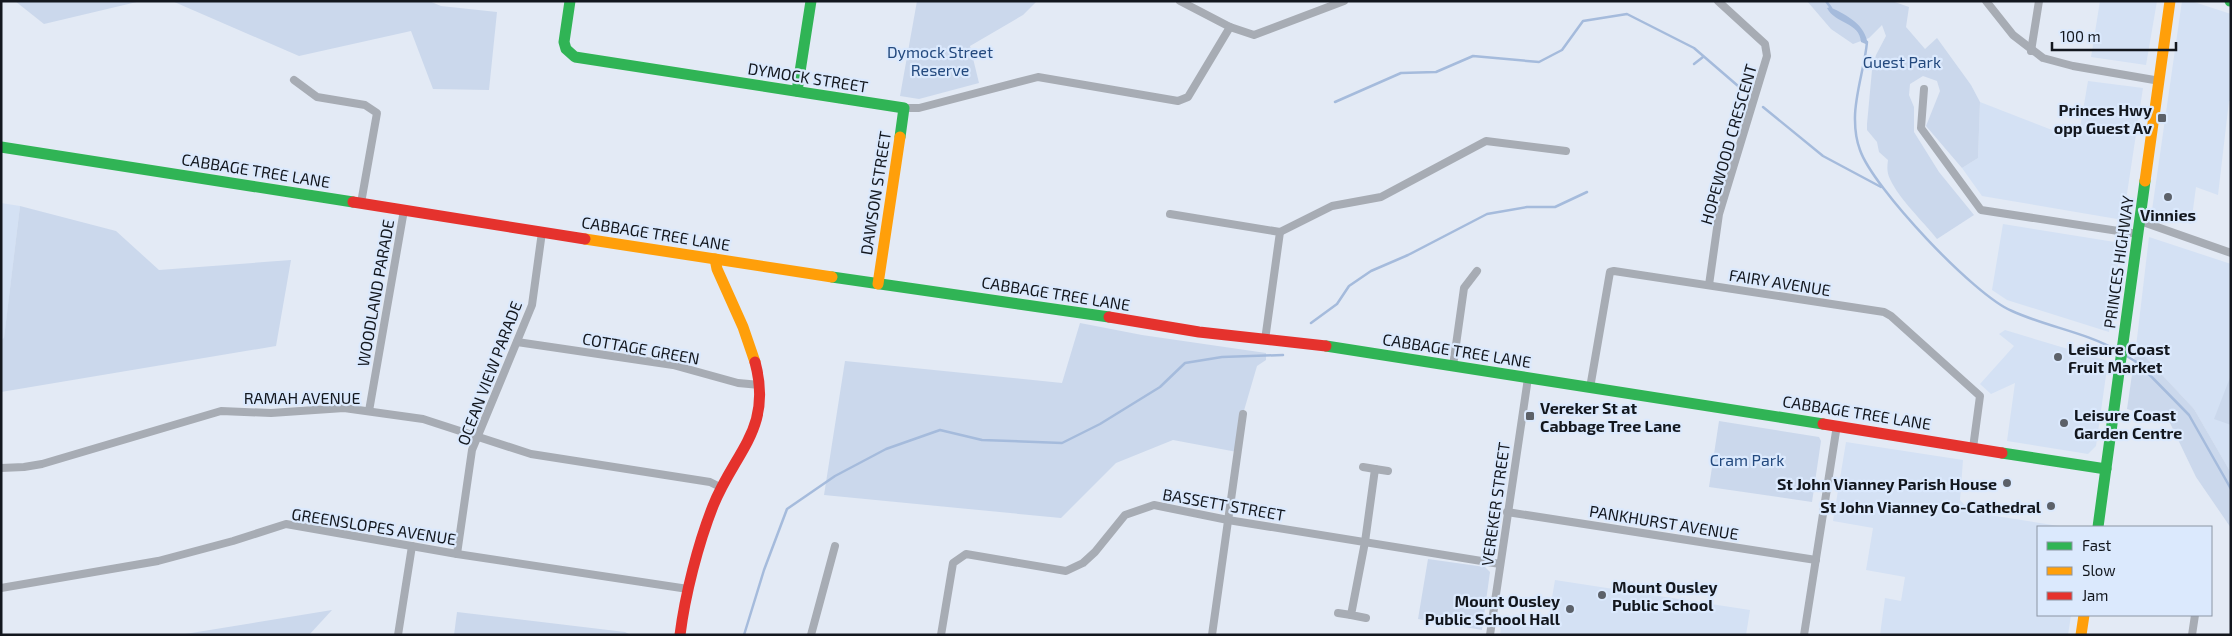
<svg xmlns="http://www.w3.org/2000/svg" width="2232" height="636" viewBox="0 0 2232 636" font-family="'Exo 2',sans-serif">
<style>
.built{fill:#d4e1f4}
.green{fill:#cbd8ec}
.water{fill:#a5bbdc}
.lines{fill:none;stroke-linecap:round;stroke-linejoin:round}
.stream{stroke:#a5bbdc;stroke-width:2.5}
.street{stroke:#a7acb4;stroke-width:8}
.fast{stroke:#30b455;stroke-width:11}
.slow{stroke:#ff9f0a;stroke-width:11}
.jam{stroke:#e5322d;stroke-width:11}
.poi-dot{fill:#5c6169;stroke:#dbe9fd;stroke-width:2}
.labels{text-anchor:middle;dominant-baseline:central;stroke-width:4.5;stroke-linejoin:round;paint-order:stroke}
.park-label{font-size:16px;fill:#23497e;stroke:#dbe9fd}
.street-label{font-size:16px;fill:#13171e;stroke:#dbe9fd}
.poi-label{font-size:16px;font-weight:bold;fill:#13171e;stroke:#dbe9fd;text-anchor:end}
</style>
<rect width="100%" height="100%" fill="#e3eaf5"/>
<g class="built">
<polygon points="2100,1 2157,1 2146,65 2091,57"/>
<polygon points="2182,1 2191,1 2231,14 2231,101 2229,101 2218,195 2196,187 2191,224 2152,210"/>
<polygon points="2088,81 2143,88 2123,220 1982,196 1962,168 1978,158 1980,102 2078,140"/>
<polygon points="1,203 20,206 4,339 1,340"/>
<polygon points="2003,224 2121,243 2109,332 2007,300 1992,290"/>
<polygon points="2149,237 2231,264 2231,473 2194,409 2136,347"/>
<polygon points="2005,330 2108,361 2096,446 2088,454 2007,441 2015,383 1991,394 1980,384 2014,346 1999,334"/>
<polygon points="1846,442 1963,460 1960,500 1971,512 2065,527 2038,527 2038,615 2071,615 2068,635 1880,635 1885,598 1901,601 1905,577 1866,570 1873,528 1833,521"/>
<polygon points="1555,580 1750,610 1746,635 1500,635 1502,620 1547,627"/>
</g>
<g class="green">
<polygon points="15,1 141,1 44,24"/>
<polygon points="172,1 429,1 441,6 497,12 489,90 433,89 411,31 299,56"/>
<polygon points="917,1 1037,1 1023,15 970,46 979,83 919,99 900,96"/>
<path d="M1807,1H1892L1909,7L1906,27L1925,49L1937,38L1971,85L1980,102L1978,158L1962,168L1926,126L1940,91L1937,81L1923,76L1910,84L1909,95L1914,107V132L1939,172L1974,215L1937,239C1923,221 1899,199 1890,179C1887,173 1887,167 1888,160L1879,152L1877,142L1867,130V124L1872,70L1876,55L1886,36L1882,25L1869,38L1853,44L1831,29Z"/>
<polygon points="20,206 116,231 159,270 291,260 276,346 1,392 1,340 4,338"/>
<polygon points="1080,323 1142,335 1266,353 1266,360 1257,366 1243,414 1237,452 1173,440 1116,463 1061,518 824,495 845,361 1062,383"/>
<polygon points="2136,347 2194,409 2231,473 2231,528 2196,477 2170,423 2127,409"/>
<polygon points="2231,375 2231,425 2214,419"/>
<polygon points="1719,421 1819,437 1821,441 1812,502 1709,487"/>
<polygon points="1428,559 1485,567 1490,572 1482,630 1418,619"/>
<polygon points="332,610 309,635 179,635"/>
<polygon points="457,612 625,632 631,635 454,635"/>
</g>
<path class="water" d="M1830,7C1848,16 1865,24 1868,45L1861,42C1860,22 1835,24 1827,8Z"/>
<g class="lines">
<g class="stream">
<polyline points="1826,1 1831,8"/>
<path d="M1867,42C1865,66 1854,97 1855,120C1855,129 1857,142 1860,150C1873,188 1975,296 2012,311C2047,327 2085,332 2118,351"/>
<polyline points="1694,64 1703,57"/>
<polyline points="1335,102 1401,73 1436,72 1473,56 1539,62 1562,50 1583,21 1627,14 1694,48 1745,92"/>
<polyline points="1763,107 1823,156 1881,187"/>
<polyline points="1311,323 1337,304 1349,286 1371,271 1408,255 1487,214 1527,207 1555,207 1587,192"/>
<polyline points="2125,355 2138,363 2189,415 2231,489"/>
<polyline points="744,635 764,570 787,509 835,476 886,449 940,430 982,440 1062,443 1100,424 1160,387 1185,363 1222,357 1283,355"/>
</g>
<g class="street">
<polyline points="1180,1 1230,27 1254,35 1344,1"/>
<polyline points="1986,1 2013,35 2043,58 2073,66 2160,81"/>
<polyline points="2031,51 2039,1"/>
<polyline points="294,80 317,97 365,105 377,113 361,203"/>
<polyline points="1924,89 1921,128 1981,210 2138,234"/>
<polyline points="904,108 919,108 1038,77 1178,101 1188,97 1230,27"/>
<polyline points="1170,214 1280,232 1265,340"/>
<polyline points="2140,221 2231,253"/>
<polyline points="1280,232 1332,206 1381,197 1486,141 1566,151"/>
<polyline points="1709,285 1719,214 1767,56 1765,44 1718,1"/>
<polyline points="517,342 673,365 738,383 760,385"/>
<polyline points="1453,366 1464,288 1477,271"/>
<polyline points="1590,388 1610,272 1614,271 1884,312 1891,316 1980,396 1973,448"/>
<polyline points="369,411 404,210"/>
<polyline points="1363,467 1375,469"/>
<polyline points="1,468 24,467 42,464 221,411 271,413 344,408 423,419 531,454 710,482 722,488"/>
<polyline points="1507,512 1816,560"/>
<polyline points="457,554 472,450 532,305 542,232"/>
<polyline points="1,588 158,561 233,541 286,524 457,554 688,589"/>
<polyline points="1338,613 1351,615"/>
<polyline points="1366,618 1351,615 1365,542 1375,469 1388,471"/>
<polyline points="398,635 412,546"/>
<polyline points="811,635 835,546"/>
<polyline points="941,635 953,563 966,554 1066,571 1083,563 1095,552 1125,515 1154,505 1228,520 1500,564"/>
<polyline points="1212,635 1243,414"/>
<polyline points="1490,635 1528,378"/>
<polyline points="1804,635 1837,425"/>
<polyline points="2192,635 2195,615"/>
</g>
<g class="fast">
<polyline points="570,1 564,42 566,49 575,57 904,108 900,137"/>
<polyline points="2230,1 2231,1"/>
<polyline points="797,91 811,1"/>
<polyline points="1,147 353,202"/>
<polyline points="832,277 1109,317"/>
<polyline points="1326,346 1823,424"/>
<polyline points="2002,453 2106,469"/>
<polyline points="2098,527 2145,181"/>
</g>
<g class="slow">
<polyline points="2145,181 2170,1"/>
<polyline points="585,239 832,277"/>
<polyline points="715,259 717,269 743,327 755,362"/>
<polyline points="878,284 900,137"/>
<polyline points="2081,635 2084,615"/>
</g>
<g class="jam">
<polyline points="353,202 585,239"/>
<polyline points="1109,317 1199,332 1326,346"/>
<polyline points="1823,424 2002,453"/>
<path d="M680,635C685,595 698,544 713,506C735,451 773,429 755,362"/>
</g>
</g>
<g class="poi-dot">
<rect x="2157" y="113" width="10" height="10" rx="2.5"/>
<circle cx="2168" cy="197" r="5"/>
<circle cx="2058" cy="357" r="5"/>
<rect x="1525" y="411" width="10" height="10" rx="2.5"/>
<circle cx="2064" cy="423" r="5"/>
<circle cx="2007" cy="483" r="5"/>
<circle cx="2051" cy="506" r="5"/>
<circle cx="1602" cy="595" r="5"/>
<circle cx="1570" cy="609" r="5"/>
</g>
<g class="labels">
<g class="park-label">
<text x="940" y="51">Dymock Street<tspan x="940" dy="18">Reserve</tspan></text>
<text x="1902" y="61">Guest Park</text>
<text x="1747" y="459">Cram Park</text>
</g>
<g class="street-label">
<text transform="translate(808 77) rotate(9)">DYMOCK STREET</text>
<text transform="translate(1728 144) rotate(-74)">HOPEWOOD CRESCENT</text>
<text transform="translate(256 170) rotate(9)">CABBAGE TREE LANE</text>
<text transform="translate(875 193) rotate(-81)">DAWSON STREET</text>
<text transform="translate(656 233) rotate(9)">CABBAGE TREE LANE</text>
<text transform="translate(2118 262) rotate(-82)">PRINCES HIGHWAY</text>
<text transform="translate(1780 282) rotate(9)">FAIRY AVENUE</text>
<text transform="translate(375 293) rotate(-80)">WOODLAND PARADE</text>
<text transform="translate(1056 293) rotate(9)">CABBAGE TREE LANE</text>
<text transform="translate(641 348) rotate(10)">COTTAGE GREEN</text>
<text transform="translate(1457 350) rotate(9)">CABBAGE TREE LANE</text>
<text transform="translate(489 373) rotate(-69)">OCEAN VIEW PARADE</text>
<text x="302" y="397">RAMAH AVENUE</text>
<text transform="translate(1857 412) rotate(9)">CABBAGE TREE LANE</text>
<text transform="translate(1224 504) rotate(10)">BASSETT STREET</text>
<text transform="translate(1495 504) rotate(-82)">VEREKER STREET</text>
<text transform="translate(1664 522) rotate(9)">PANKHURST AVENUE</text>
<text transform="translate(374 526) rotate(9)">GREENSLOPES AVENUE</text>
</g>
<g class="poi-label">
<text x="2152" y="109">Princes Hwy<tspan x="2152" dy="18">opp Guest Av</tspan></text>
<text x="2168" y="214" text-anchor="middle">Vinnies</text>
<text x="2068" y="348" text-anchor="start">Leisure Coast<tspan x="2068" dy="18">Fruit Market</tspan></text>
<text x="1540" y="407" text-anchor="start">Vereker St at<tspan x="1540" dy="18">Cabbage Tree Lane</tspan></text>
<text x="2074" y="414" text-anchor="start">Leisure Coast<tspan x="2074" dy="18">Garden Centre</tspan></text>
<text x="1997" y="483">St John Vianney Parish House</text>
<text x="2041" y="506">St John Vianney Co-Cathedral</text>
<text x="1612" y="586" text-anchor="start">Mount Ousley<tspan x="1612" dy="18">Public School</tspan></text>
<text x="1560" y="600">Mount Ousley<tspan x="1560" dy="18">Public School Hall</tspan></text>
</g>
</g>
<rect width="2232" height="636" fill="none" stroke="#13171e" stroke-width="5"/>
<rect x="2037" y="526" width="175" height="90" fill="#dbe9fd" stroke="#8b95a4"/>
<rect x="2047" y="542" width="25" height="8" fill="#30b455" stroke="#8b95a4"/>
<text x="2082" y="551" font-size="15" fill="#13171e">Fast</text>
<rect x="2047" y="567" width="25" height="8" fill="#ff9f0a" stroke="#8b95a4"/>
<text x="2082" y="576" font-size="15" fill="#13171e">Slow</text>
<rect x="2047" y="592" width="25" height="8" fill="#e5322d" stroke="#8b95a4"/>
<text x="2082" y="601" font-size="15" fill="#13171e">Jam</text>
<path d="M2052 42v8h124v-8" fill="none" stroke="#13171e" stroke-width="2.5"/>
<text x="2060" y="42" font-size="15" fill="#13171e" stroke="#dbe9fd" stroke-width="4" paint-order="stroke">100 m</text>
</svg>
